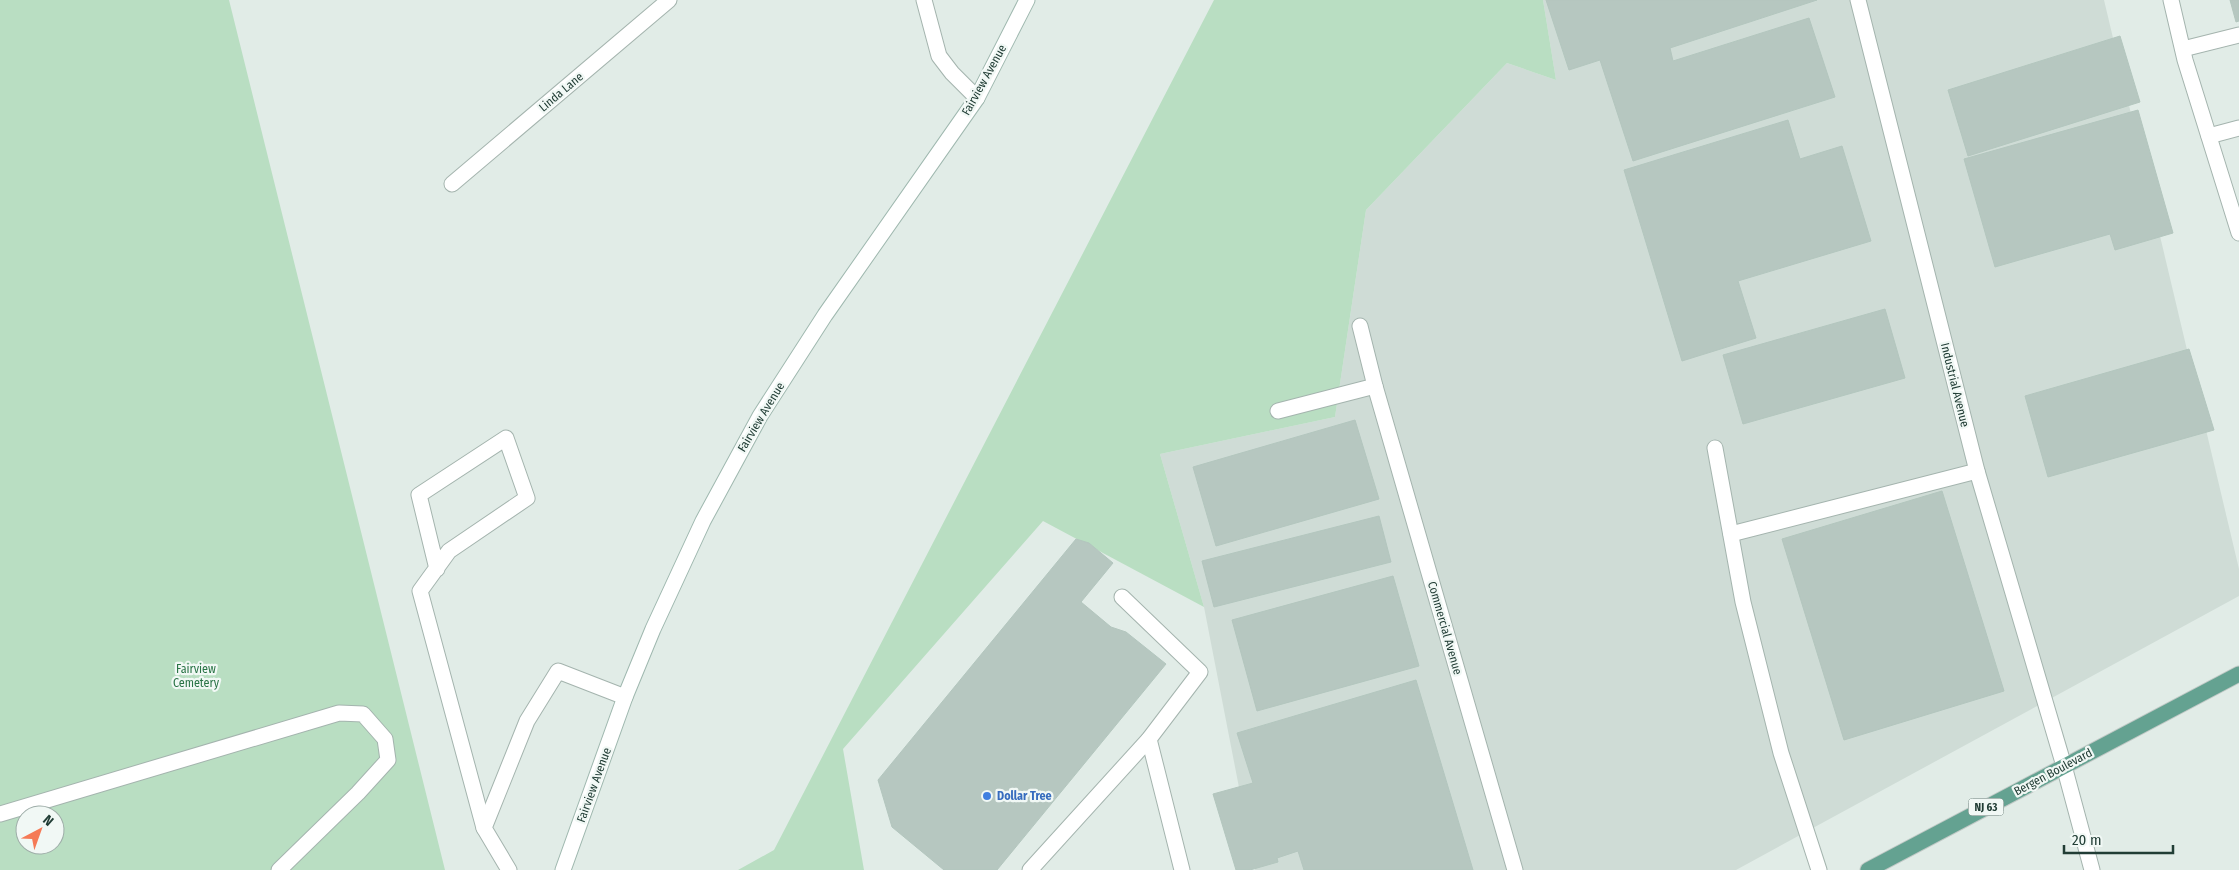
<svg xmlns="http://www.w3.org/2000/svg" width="2239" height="870" viewBox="0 0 2239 870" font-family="'Fira Sans Condensed',sans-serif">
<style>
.built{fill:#cfdcd6}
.green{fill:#b9dec2;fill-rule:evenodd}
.building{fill:#b6c7c0;stroke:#b3c6be}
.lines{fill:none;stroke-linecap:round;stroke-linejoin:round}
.service-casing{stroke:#a4b4ae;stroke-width:17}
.minor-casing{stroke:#a4b4ae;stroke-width:17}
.secondary-casing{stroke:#9fb8af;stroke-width:17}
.primary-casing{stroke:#c1c9c6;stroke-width:17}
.service{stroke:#fff;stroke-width:15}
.minor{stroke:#fff;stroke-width:15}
.secondary{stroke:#fff;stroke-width:15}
.primary{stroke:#64a291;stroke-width:15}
.shop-dot{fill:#3f7fe0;stroke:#f1f8f5;stroke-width:2}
.labels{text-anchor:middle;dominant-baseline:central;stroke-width:4.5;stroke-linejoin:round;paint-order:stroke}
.shield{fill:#f1f8f5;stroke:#5f756f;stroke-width:1}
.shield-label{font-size:11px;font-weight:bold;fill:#213d35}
.street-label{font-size:12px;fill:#213d35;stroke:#f1f8f5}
.park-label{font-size:12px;fill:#2a7446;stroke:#f1f8f5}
.shop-label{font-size:12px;font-weight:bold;fill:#366cbe;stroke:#f1f8f5;text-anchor:start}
</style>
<rect width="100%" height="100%" fill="#e1ece7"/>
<polygon class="built" points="1543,0 2104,0 2239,569 2239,596 1736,870 1255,870 1204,607 1160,454 1335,417 1366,210 1507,63 1556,80"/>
<g class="green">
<path d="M0,0H229L445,870H0ZM25,815H55V845H25Z"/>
<polygon points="1214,0 1543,0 1556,80 1507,63 1366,210 1335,417 1160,454 1204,607 1043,521 843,749 864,870 738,870 774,850"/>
</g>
<g class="building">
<polygon points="1546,0 1817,0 1670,48 1673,61 1809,18 1835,97 1633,161 1600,60 1569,70"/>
<polygon points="2230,0 2239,0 2239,21 2236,22"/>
<polygon points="2120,36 2140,102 1968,156 1948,90"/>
<polygon points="2138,110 2173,233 2115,250 2110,234 1995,267 1964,159"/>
<polygon points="1788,120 1800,159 1842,146 1871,241 1738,281 1756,338 1682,361 1624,170"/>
<polygon points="1885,309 1905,378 1743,424 1723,355"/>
<polygon points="2189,349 2214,430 2048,477 2025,396"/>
<polygon points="1355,420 1379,499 1216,546 1193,467"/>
<polygon points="1942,491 2004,691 1844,740 1782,539"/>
<polygon points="1379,516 1391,562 1214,607 1202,561"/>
<polygon points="1076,539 1089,543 1113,563 1081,602 1111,627 1126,632 1166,664 997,870 944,870 892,827 878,780"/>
<polygon points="1393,576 1419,666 1257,711 1232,620"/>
<polygon points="1416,680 1473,870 1304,870 1298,851 1277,858 1278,862 1250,870 1236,870 1213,794 1253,783 1237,733"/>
</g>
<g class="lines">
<defs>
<g id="service">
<polyline points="2171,0 2185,60 2239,233"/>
<polyline points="2183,49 2239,35"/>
<polyline points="2209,136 2239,128"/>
<polyline points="1278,411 1375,386"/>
<polyline points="1715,448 1743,602 1781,753 1819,870"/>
<polyline points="1731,534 1977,471"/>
<polyline points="437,569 419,495 506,438 527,498 449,551 420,591 484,828"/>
<polyline points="1149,739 1182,870"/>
<polyline points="2064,766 2092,870"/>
<polyline points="0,814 339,713 363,714 385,739 388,760 358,793 279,870"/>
<polyline points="509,870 484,828 527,721 558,671 625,697"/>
<polyline points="1030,870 1149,739 1200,672 1122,597"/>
</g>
<g id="minor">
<polyline points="924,0 939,56 952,73 977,98"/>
<polyline points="1858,0 1977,471 2064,766"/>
<polyline points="452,184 669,0"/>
<polyline points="1360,326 1375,386 1515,870"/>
</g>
<polyline id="secondary" points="563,870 625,697 653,629 703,521 760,416 825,315 977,98 1027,0"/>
<polyline id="primary" points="1868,870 2239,674"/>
</defs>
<use href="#service" class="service-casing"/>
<use href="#minor" class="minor-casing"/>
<use href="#secondary" class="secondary-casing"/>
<use href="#primary" class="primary-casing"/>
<use href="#service" class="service"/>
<use href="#minor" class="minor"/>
<use href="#secondary" class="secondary"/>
<use href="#primary" class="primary"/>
</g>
<circle class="shop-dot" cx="987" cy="796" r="5"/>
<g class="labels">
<rect class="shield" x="1968.5" y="798.5" width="35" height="17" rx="4"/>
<g class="shield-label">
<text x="1986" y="807">NJ 63</text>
</g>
<g class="street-label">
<text transform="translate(984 80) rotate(-61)">Fairview Avenue</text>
<text transform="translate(561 92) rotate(-40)">Linda Lane</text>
<text transform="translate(1955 385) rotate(76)">Industrial Avenue</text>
<text transform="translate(761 417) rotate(-59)">Fairview Avenue</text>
<text transform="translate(1445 628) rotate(74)">Commercial Avenue</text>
<text transform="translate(2053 772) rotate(-28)">Bergen Boulevard</text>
<text transform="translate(594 785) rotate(-70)">Fairview Avenue</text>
</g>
<g class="park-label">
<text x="196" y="669">Fairview<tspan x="196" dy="14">Cemetery</tspan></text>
</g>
<g class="shop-label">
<text x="997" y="796">Dollar Tree</text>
</g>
</g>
<g transform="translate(40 830) rotate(41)"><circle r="24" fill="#f1f8f5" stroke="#9eada8"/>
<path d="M0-4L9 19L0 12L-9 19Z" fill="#f57a56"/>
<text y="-8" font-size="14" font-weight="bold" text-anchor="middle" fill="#213d35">N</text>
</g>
<path d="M2064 845v8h109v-8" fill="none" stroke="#213d35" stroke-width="2.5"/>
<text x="2072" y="845" font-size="15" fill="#213d35" stroke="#f1f8f5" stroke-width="4" paint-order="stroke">20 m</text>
</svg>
